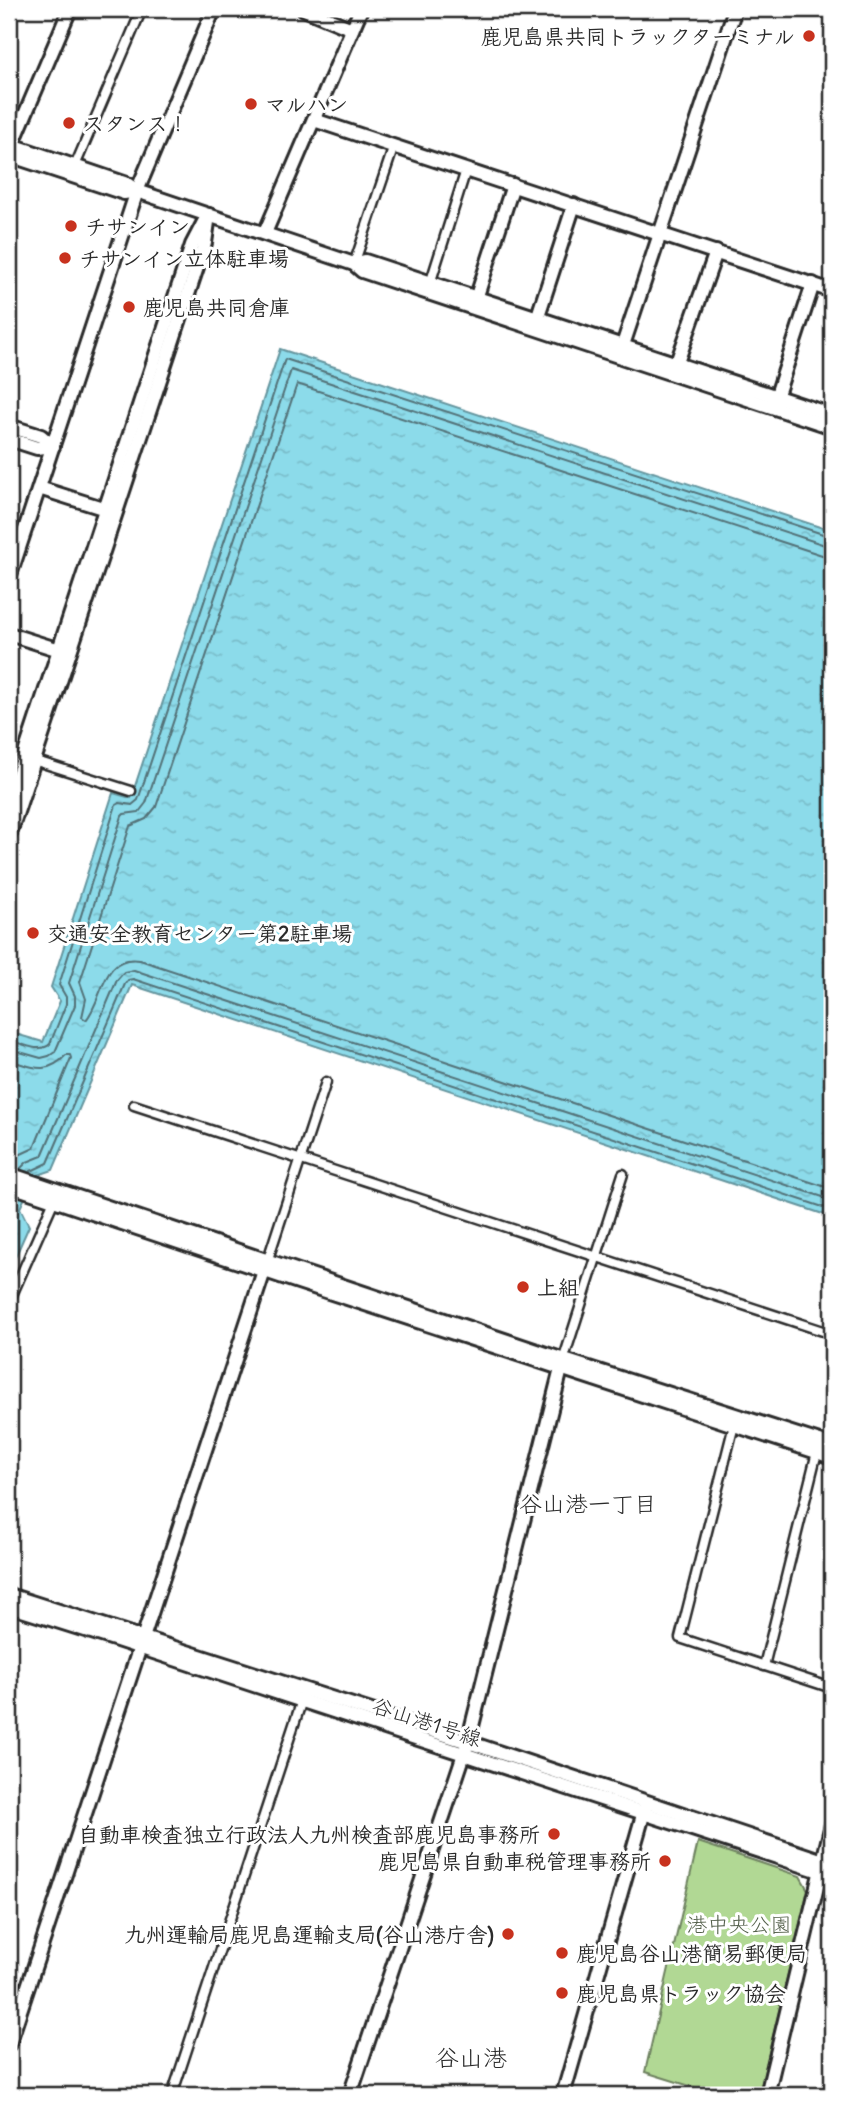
<svg xmlns="http://www.w3.org/2000/svg" width="841" height="2104" viewBox="0 0 841 2104" font-family="Delius,'Klee One',sans-serif">
<style>
.park{fill:#b1d894;stroke:#6e8260;stroke-width:2}
.water{fill:url(#water-ripples);stroke:#65959e;stroke-width:2}
.lines{fill:none;stroke-linecap:round;stroke-linejoin:round}
.shore{stroke:#527177;stroke-width:2}
.street-casing{stroke:#2b2b2b;stroke-width:13}
.secondary-casing{stroke:#2b2b2b;stroke-width:18}
.street{stroke:#fff;stroke-width:8}
.secondary{stroke:#fff;stroke-width:12}
.poi-dot{fill:#c8321e;stroke:#fff;stroke-width:2.5}
.labels{text-anchor:middle;dominant-baseline:central;stroke-width:6;stroke-linejoin:round;paint-order:stroke}
.poi-label{font-size:21px;font-weight:bold;fill:#2b2b2b;stroke:#fff;text-anchor:start}
.street-label{font-size:21px;fill:#2b2b2b;stroke:#fff}
.park-label{font-size:21px;fill:#535f4a;stroke:#fff}
.neighbourhood-label{font-size:23px;fill:#2b2b2b;stroke:#fff}
.quarter-label{font-size:24px;fill:#2b2b2b;stroke:#fff}
</style>
<defs>
<pattern id="water-ripples" width="26" height="14" patternUnits="userSpaceOnUse" patternTransform="scale(1.75)"><rect width="26" height="14" fill="#8cdbea"/><path d="M2 4q2-2 4 0t4 0M15 11q2-2 4 0t4 0" fill="none" stroke="#79bcc9"/></pattern>
</defs>
<rect width="100%" height="100%" fill="#fff"/>
<filter id="ink" filterUnits="userSpaceOnUse"><feTurbulence type="fractalNoise" baseFrequency=".0143" numOctaves="2"/><feDisplacementMap in="SourceGraphic" scale="14" xChannelSelector="R" yChannelSelector="G"/><feConvolveMatrix kernelMatrix="1 2 1 2 8 2 1 2 1" color-interpolation-filters="sRGB"/></filter>
<g filter="url(#ink)">
<polygon class="park" points="698,1842 800,1876 808,1890 759,2095 719,2095 645,2072"/>
<polygon class="water" points="280,349 832,531 832,1217 132,985 53,1170 35,1176 20,1208 29,1226 9,1271 9,1032 43,1042 60,1001 51,987 113,793 131,798"/>
<g class="lines">
<g class="shore">
<path d="M832,557L822,555L297,384L156,807L146,819L130,826L80,982L86,999L82,1017L86,1020C104,999 101,954 140,960L832,1189"/>
<path d="M9,1040C21,1043 40,1054 50,1044L66,1004V997L59,985L116,805L120,803L132,805L138,800L285,359L832,537"/>
<polyline points="9,1049 41,1058 49,1056 55,1052 75,1005 75,996 69,983 122,816 124,814 139,812 146,803 291,370 825,545 832,546"/>
<path d="M9,1060C32,1067 47,1076 66,1055H70L71,1058L34,1148L19,1155L10,1166"/>
<polyline points="20,1169 27,1162 42,1156 117,980 124,972 134,970 832,1200"/>
<polyline points="29,1172 48,1163 125,984 128,980 133,979 832,1210"/>
</g>
<defs>
<g id="street">
<polyline points="75,166 142,9"/>
<polyline points="354,264 394,146"/>
<polyline points="430,284 466,170"/>
<polyline points="30,759 131,791"/>
<polyline points="134,1105 832,1334"/>
<polyline points="266,1265 326,1082"/>
<polyline points="9,1302 54,1200"/>
<polyline points="563,1361 623,1174"/>
<polyline points="734,1425 680,1638 832,1688"/>
<polyline points="764,1666 817,1452"/>
<polyline points="172,2095 303,1697"/>
</g>
<g id="secondary">
<polyline points="304,9 352,29"/>
<polyline points="314,120 832,291"/>
<polyline points="9,144 127,184 137,191 354,264 362,271 832,427"/>
<polyline points="10,150 70,9"/>
<polyline points="9,155 124,193 137,191"/>
<polyline points="265,233 361,9"/>
<polyline points="354,264 365,261 832,415"/>
<polyline points="474,305 513,185"/>
<polyline points="535,325 574,205"/>
<polyline points="620,354 735,9"/>
<polyline points="674,371 716,252"/>
<polyline points="774,404 813,284"/>
<polyline points="9,426 41,436 53,446"/>
<polyline points="9,439 37,448 53,446"/>
<polyline points="39,488 112,511"/>
<polyline points="9,578 137,191 214,9"/>
<polyline points="9,634 66,652"/>
<polyline points="9,802 192,245 204,222"/>
<polyline points="9,836 205,243 209,215"/>
<polyline points="9,1174 564,1360 832,1446"/>
<polyline points="9,1185 286,1278 832,1457"/>
<polyline points="9,1595 468,1742 832,1864"/>
<polyline points="9,1606 117,1640 832,1875"/>
<polyline points="9,2044 264,1271"/>
<polyline points="350,2095 468,1742 561,1369"/>
<polyline points="563,2095 645,1808"/>
<polyline points="767,2095 832,1824"/>
</g>
</defs>
<use href="#street" class="street-casing"/>
<use href="#secondary" class="secondary-casing"/>
<use href="#street" class="street"/>
<use href="#secondary" class="secondary"/>
</g>
</g>
<g class="poi-dot">
<circle cx="809" cy="36" r="7"/>
<circle cx="251" cy="104" r="7"/>
<circle cx="69" cy="123" r="7"/>
<circle cx="71" cy="226" r="7"/>
<circle cx="65" cy="258" r="7"/>
<circle cx="129" cy="307" r="7"/>
<circle cx="33" cy="933" r="7"/>
<circle cx="523" cy="1287" r="7"/>
<circle cx="554" cy="1834" r="7"/>
<circle cx="665" cy="1861" r="7"/>
<circle cx="508" cy="1934" r="7"/>
<circle cx="562" cy="1953" r="7"/>
<circle cx="562" cy="1993" r="7"/>
</g>
<g class="labels">
<g class="poi-label">
<text x="795" y="36" text-anchor="end">鹿児島県共同トラックターミナル</text>
<text x="265" y="104">マルハン</text>
<text x="83" y="123">スタンス！</text>
<text x="85" y="226">チサンイン</text>
<text x="79" y="258">チサンイン立体駐車場</text>
<text x="143" y="307">鹿児島共同倉庫</text>
<text x="47" y="933">交通安全教育センター第2駐車場</text>
<text x="537" y="1287">上組</text>
<text x="540" y="1834" text-anchor="end">自動車検査独立行政法人九州検査部鹿児島事務所</text>
<text x="651" y="1861" text-anchor="end">鹿児島県自動車税管理事務所</text>
<text x="494" y="1934" text-anchor="end">九州運輸局鹿児島運輸支局(谷山港庁舎)</text>
<text x="576" y="1953">鹿児島谷山港簡易郵便局</text>
<text x="576" y="1993">鹿児島県トラック協会</text>
</g>
<g class="street-label">
<text transform="translate(427 1722) rotate(18)">谷山港1号線</text>
</g>
<g class="park-label">
<text x="739" y="1924">港中央公園</text>
</g>
<g class="neighbourhood-label">
<text x="588" y="1503">谷山港一丁目</text>
</g>
<g class="quarter-label">
<text x="471" y="2057">谷山港</text>
</g>
</g>
<rect width="841" height="2104" fill="none" stroke="#fff" stroke-width="35"/>
<rect x="18" y="18" width="806" height="2069" fill="none" stroke="#2b2b2b" stroke-width="2.5" filter="url(#ink)"/>
</svg>
